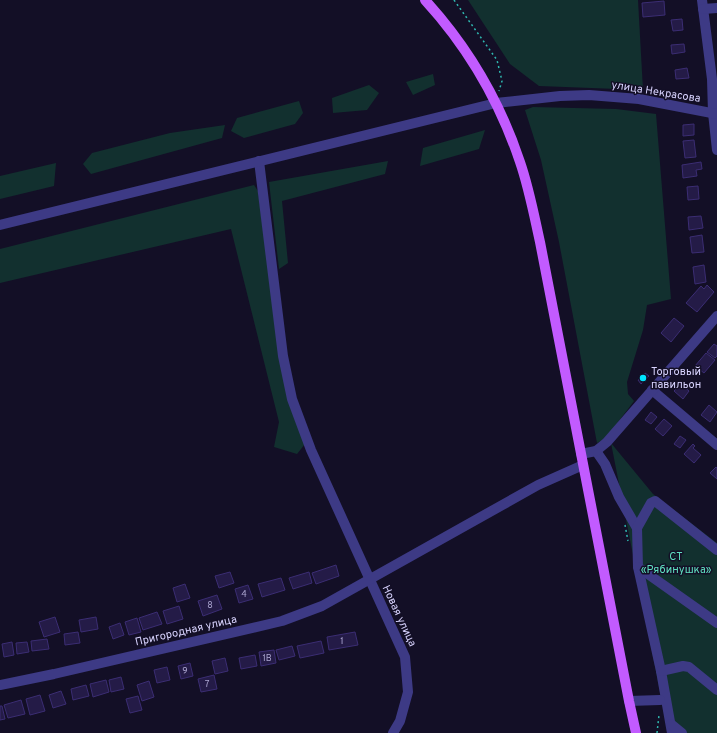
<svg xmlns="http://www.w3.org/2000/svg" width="717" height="733" viewBox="0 0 717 733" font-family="Overpass,sans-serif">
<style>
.green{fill:#12302f}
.building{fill:#241b47;stroke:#3b2d73}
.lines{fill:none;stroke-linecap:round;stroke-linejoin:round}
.path{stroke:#2fb8b0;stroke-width:1.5;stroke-dasharray:2 3;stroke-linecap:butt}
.minor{stroke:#3d3a85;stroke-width:10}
.major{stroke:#c25bff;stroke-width:10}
.poi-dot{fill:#00e5ff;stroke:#130f26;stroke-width:1.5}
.labels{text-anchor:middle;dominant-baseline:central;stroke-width:3;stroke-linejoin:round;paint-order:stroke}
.number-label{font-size:9px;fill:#aca6d1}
.street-label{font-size:11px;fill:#d9d4ff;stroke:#130f26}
.poi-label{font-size:11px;fill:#d9d4ff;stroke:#130f26;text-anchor:start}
.park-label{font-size:11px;fill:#5fe0c0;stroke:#130f26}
</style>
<rect width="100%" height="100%" fill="#130f26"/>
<g class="green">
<polygon points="468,0 638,0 643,90 539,86 510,64"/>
<polygon points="433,74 435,85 413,95 406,82"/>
<polygon points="369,85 379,93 367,110 333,113 332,98"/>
<polygon points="299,101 303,113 295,124 244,138 231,131 237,118"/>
<polygon points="533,107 616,109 656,114 671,299 647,305 643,330 627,382 628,394 634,401 606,438 597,443 559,242 541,160 525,110"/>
<polygon points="225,125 222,138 91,174 83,164 92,153 170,133"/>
<polygon points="485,130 479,149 420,166 423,148"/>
<polygon points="388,161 385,174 282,201 288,263 279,269 269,182"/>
<polygon points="56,163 54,186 0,199 0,176"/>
<polygon points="254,185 258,191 284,377 305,444 297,454 274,447 279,422 231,229 0,283 0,249"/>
<polygon points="611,443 653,494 717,543 717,733 668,733"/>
</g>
<g class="building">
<polygon points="664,1 665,15 643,17 642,3"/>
<polygon points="682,19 683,30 673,31 671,20"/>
<polygon points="684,44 685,52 672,54 671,45"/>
<polygon points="687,68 689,78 676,79 675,70"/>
<polygon points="694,124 694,135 683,136 683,125"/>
<polygon points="694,140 696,157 685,158 683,141"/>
<polygon points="701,162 702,169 696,170 697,176 683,178 682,165"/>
<polygon points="698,186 699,199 688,200 687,187"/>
<polygon points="701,216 703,228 689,230 688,217"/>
<polygon points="702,235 704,252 692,253 690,237"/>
<polygon points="704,265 706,282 695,284 693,267"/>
<polygon points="707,285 714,292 697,312 686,303 701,286 704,289"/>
<polygon points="674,318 684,326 671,342 661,333"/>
<polygon points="714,344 717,346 717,356 715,358 707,352"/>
<polygon points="706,353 715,360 704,373 695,366"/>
<polygon points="645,373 649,376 641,384 638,380"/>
<polygon points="681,384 689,391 683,399 674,391"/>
<polygon points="709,405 717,412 710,422 701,415"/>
<polygon points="651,412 657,417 651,424 645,420"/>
<polygon points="664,419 672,426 663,436 655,429"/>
<polygon points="680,436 686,440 680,448 674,444"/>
<polygon points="693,444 695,446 693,448 701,455 694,463 684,454"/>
<polygon points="716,467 717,468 717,479 710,473"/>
<polygon points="336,565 339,576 316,584 312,573"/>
<polygon points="230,572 234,583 219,588 215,576"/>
<polygon points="309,572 312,583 293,589 289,578"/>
<polygon points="281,578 285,590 262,597 258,584"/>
<polygon points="185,584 190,598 177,602 173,588"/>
<polygon points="248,585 253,599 239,603 235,589"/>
<polygon points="217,595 222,609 203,616 198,601"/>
<polygon points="179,606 183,619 167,624 163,611"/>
<polygon points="157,612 162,624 143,630 139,618"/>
<polygon points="55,617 60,632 44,637 39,622"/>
<polygon points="96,617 98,629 81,632 79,620"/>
<polygon points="137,618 141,632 129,635 125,622"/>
<polygon points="120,623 124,635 113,639 109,627"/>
<polygon points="78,632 80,643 65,645 64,634"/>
<polygon points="355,632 358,645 329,650 327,637"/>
<polygon points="47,639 49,649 32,651 31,641"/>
<polygon points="321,641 324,653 300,658 297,646"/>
<polygon points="12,642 14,655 4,657 2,644"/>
<polygon points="27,642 29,652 17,654 16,643"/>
<polygon points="292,646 295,656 279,660 276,650"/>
<polygon points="274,650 276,663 261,666 259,652"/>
<polygon points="255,655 257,666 241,669 239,658"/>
<polygon points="225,658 228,671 215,674 212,661"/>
<polygon points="190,663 193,676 181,679 178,666"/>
<polygon points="167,667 170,680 157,683 154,670"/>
<polygon points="214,675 217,689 201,692 198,679"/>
<polygon points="121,677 124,689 111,692 109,680"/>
<polygon points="106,680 109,692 93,697 90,684"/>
<polygon points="149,681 154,697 142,701 137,685"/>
<polygon points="86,685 89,696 73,700 71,689"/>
<polygon points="61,691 66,704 53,708 49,695"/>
<polygon points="40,695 45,711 30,715 26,699"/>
<polygon points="138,696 142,710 130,713 126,699"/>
<polygon points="21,700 25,714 8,718 4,705"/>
<polygon points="0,706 2,706 5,719 0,720"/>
</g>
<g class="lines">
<g class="path">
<polyline points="454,0 497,60 502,81 499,91"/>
<polyline points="625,525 628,541"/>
<polyline points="657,733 659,715"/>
</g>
<g class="minor">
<polyline points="702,0 712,79 713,113 717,150"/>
<polyline points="703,9 717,8"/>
<polyline points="259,161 283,356 292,399 311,450 405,657 408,692 400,721 393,733"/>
<polyline points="0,225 496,103 560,96 589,95 639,99 717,114"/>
<polyline points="652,390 717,445"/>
<polyline points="596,451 605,464 619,497 637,528 638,567 661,671 672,733"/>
<polyline points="581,454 596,451 607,442 717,316"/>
<polyline points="637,528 651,503 655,501 717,550"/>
<polyline points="638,567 717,623"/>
<polyline points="661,671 683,666 689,667 717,690"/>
<polyline points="0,685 54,674 282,621 322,606 538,485 583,465"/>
<polyline points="629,701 660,700"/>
<polyline points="671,724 682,733"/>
</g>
<path class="major" d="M425,0C468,47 500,102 520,162C529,188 534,215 540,242L629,701L636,733"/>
</g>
<circle class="poi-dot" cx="643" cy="378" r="4"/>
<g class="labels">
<g class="number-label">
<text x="244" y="594">4</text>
<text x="210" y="605">8</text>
<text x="342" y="641">1</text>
<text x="267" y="658">1В</text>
<text x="185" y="671">9</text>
<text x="207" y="684">7</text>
</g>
<g class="street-label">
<text transform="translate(656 92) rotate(9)">улица Некрасова</text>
<text transform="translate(399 616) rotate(65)">Новая улица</text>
<text transform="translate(186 631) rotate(-13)">Пригородная улица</text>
</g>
<g class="poi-label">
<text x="651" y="372">Торговый<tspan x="651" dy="13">павильон</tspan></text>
</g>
<g class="park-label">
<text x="676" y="557">СТ<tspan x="676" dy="13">«Рябинушка»</tspan></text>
</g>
</g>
</svg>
